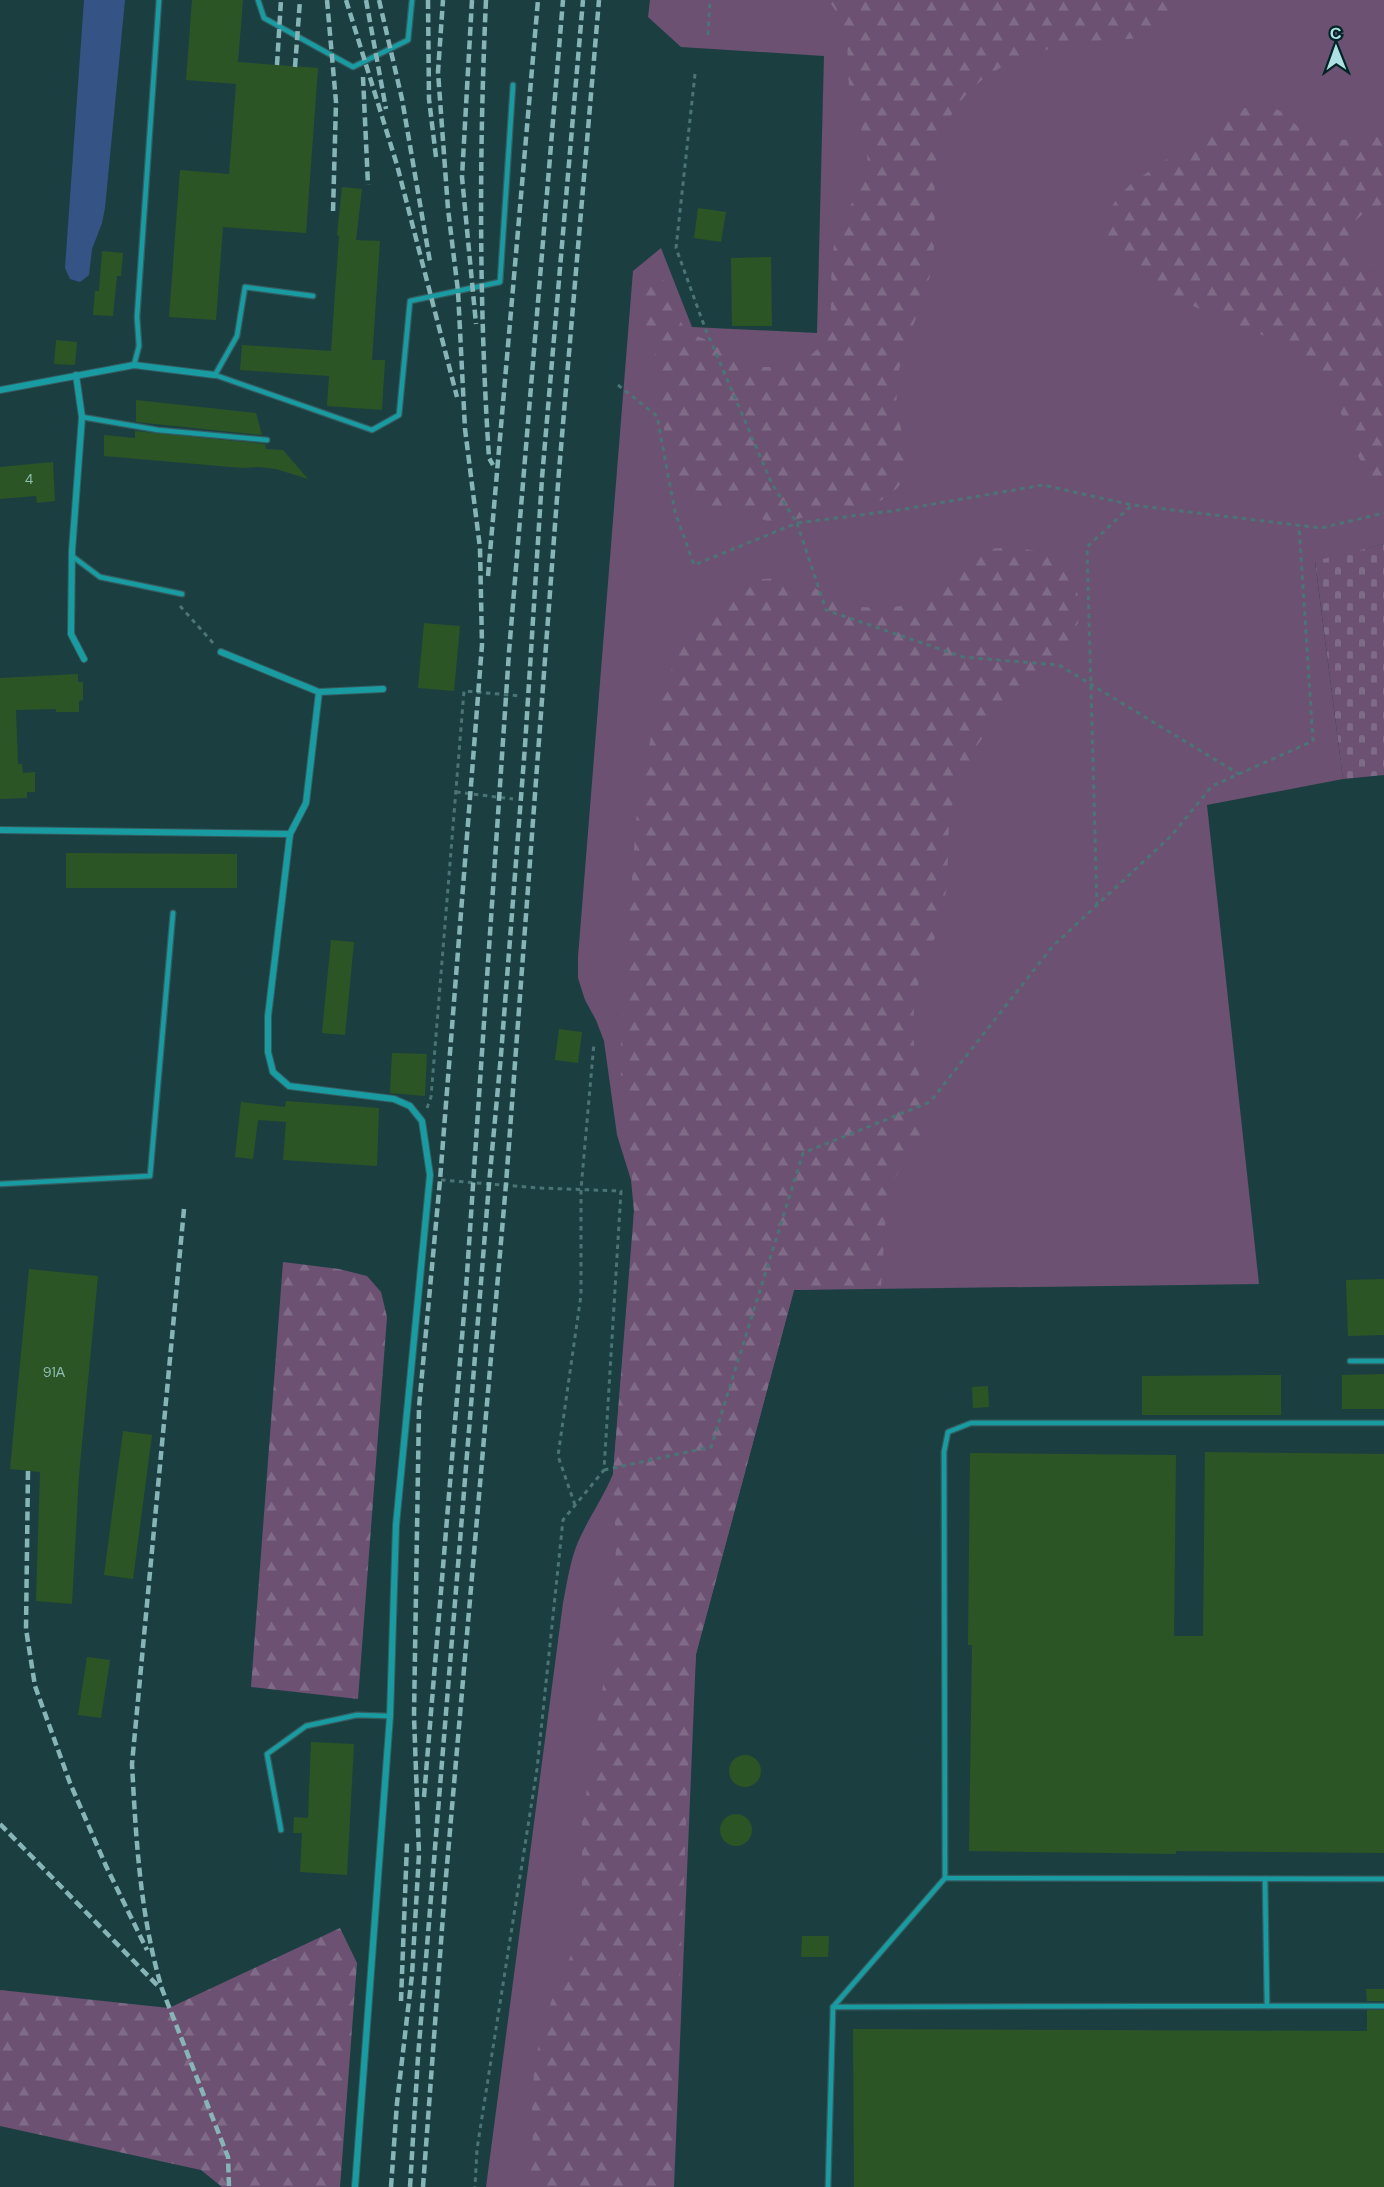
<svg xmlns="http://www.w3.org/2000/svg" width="1384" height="2187" viewBox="0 0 1384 2187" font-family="'DM Sans',sans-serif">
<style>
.green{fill:#6d5173}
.forest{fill:url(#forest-firs)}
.cemetery{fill:url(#cemetery-stones)}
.water{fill:#365385}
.building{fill:#2c5525}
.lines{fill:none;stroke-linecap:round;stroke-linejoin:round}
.service-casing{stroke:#345d60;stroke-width:7}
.minor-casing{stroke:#345d60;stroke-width:8}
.path{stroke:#4b7476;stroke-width:3;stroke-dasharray:4.5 4.5;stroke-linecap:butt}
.service{stroke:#199ba2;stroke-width:4.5}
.minor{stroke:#199ba2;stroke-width:6}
.rail{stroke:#86b4b7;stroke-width:4.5;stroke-dasharray:9 4.5;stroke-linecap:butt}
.labels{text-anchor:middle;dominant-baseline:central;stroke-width:6;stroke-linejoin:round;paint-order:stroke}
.number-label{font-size:14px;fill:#8ebeb4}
</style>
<defs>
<pattern id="forest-firs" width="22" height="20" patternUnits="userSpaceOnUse" patternTransform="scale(1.5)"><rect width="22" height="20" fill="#6d5173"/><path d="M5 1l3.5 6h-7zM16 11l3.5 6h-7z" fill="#7f6a87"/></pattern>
<pattern id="cemetery-stones" width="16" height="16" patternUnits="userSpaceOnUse" patternTransform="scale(1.5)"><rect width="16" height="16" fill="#6d5173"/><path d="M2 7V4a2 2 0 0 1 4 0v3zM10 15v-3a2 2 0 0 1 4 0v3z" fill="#7f6a87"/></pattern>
</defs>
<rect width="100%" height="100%" fill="#1b3f41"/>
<path class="green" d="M650,0H1384V544L1315,562L1343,779L1207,805L1259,1284L794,1290L696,1654L674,2187H486L563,1603C567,1583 570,1561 578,1542C588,1519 603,1498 613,1474L632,1246L634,1211L631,1180L617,1135L604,1041L596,1020L585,1000L578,978V957L633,271L661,248L692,327L817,333L824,56L681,47L648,17Z"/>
<g class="forest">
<path d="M828,0H1174C1175,18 1163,31 1146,36C1129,41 1104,39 1085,42C1027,50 966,72 943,133C928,175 939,221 932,265C926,302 906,335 899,371C897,383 896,398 897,410C901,441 923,470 888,496C868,511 846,505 824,511C806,515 789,525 770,522C759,520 752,509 741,506C724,502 703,515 689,497C681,487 659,417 658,403C656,386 658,369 655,353C651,336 638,311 640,294C641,288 645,284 648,280L662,279L667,283C672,297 676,318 686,329C693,336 702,337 710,342C718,346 724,354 732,358C759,374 809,369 825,339C834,323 830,278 832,258C834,244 837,231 843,219C851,202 864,188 867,170C871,142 854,117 850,90C846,69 850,48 844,27C841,18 834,8 828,0Z"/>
<path d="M1266,105C1285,110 1289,121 1304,131C1327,146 1359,138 1384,136V204C1371,208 1355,216 1351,230C1346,251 1364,269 1384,266V485C1354,472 1346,414 1329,387C1320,374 1308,360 1294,351C1247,318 1031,273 1132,183L1239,110L1251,106Z"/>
<polygon points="1013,547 1041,552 1062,566 1074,580 1079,600 1078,623 1065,650 1048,672 994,722 976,747 963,773 954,797 949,823 947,885 941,921 920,977 914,1005 913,1037 925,1111 923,1128 915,1147 892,1182 887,1200 881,1287 794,1290 696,1654 689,1746 672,2187 530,2187 533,2148 532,2109 534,2069 540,2038 551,2002 567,1966 577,1936 582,1902 582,1822 612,1627 616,1546 613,1474 634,1211 630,1149 621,1078 621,1039 636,821 643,773 653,728 666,681 686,640 706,611 726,592 753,580 778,578 809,585 835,599 860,607 885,608 909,605 929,595 947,576 966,559 990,549"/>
<polygon points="283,1262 339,1269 367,1276 381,1292 387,1317 358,1699 251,1687"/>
<polygon points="340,1928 357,1963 340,2187 222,2187 201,2170 0,2126 0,1990 169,2008"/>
</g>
<polygon class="cemetery" points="1384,544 1384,775 1343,779 1315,561"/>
<polygon class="water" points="84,0 125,0 105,208 102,223 92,249 89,275 80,282 70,279 65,268"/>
<g class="building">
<polygon points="192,0 243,0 238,62 318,68 306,233 223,227 216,320 169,317 180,170 229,174 236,84 186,80"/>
<polygon points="342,187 362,189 356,240 380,241 372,360 385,360 382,410 327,406 329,376 240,370 242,345 331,351 339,236 337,235"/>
<polygon points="698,208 726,212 721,242 694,238"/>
<polygon points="102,251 123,253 121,276 117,276 113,316 93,315 95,291 99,291"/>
<polygon points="771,257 772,326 732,326 731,258"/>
<polygon points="56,340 77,342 75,365 54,364"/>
<polygon points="136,400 256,413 262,435 136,422"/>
<polygon points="135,431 265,444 266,449 283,450 308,479 276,469 259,467 242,468 104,456 104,435 135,438"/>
<polygon points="53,462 55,501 37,503 36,496 0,499 0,467"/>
<polygon points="424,623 460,626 454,691 418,688"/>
<polygon points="78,674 78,682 83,682 83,700 79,701 79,712 56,712 56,709 16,710 18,764 22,764 23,773 35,772 35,792 27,792 27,798 0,799 0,678"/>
<polygon points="66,853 237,854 237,888 66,888"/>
<polygon points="331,940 354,942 345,1035 322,1033"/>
<polygon points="559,1029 582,1032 578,1063 555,1060"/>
<polygon points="392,1053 427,1054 425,1096 390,1093"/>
<polygon points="286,1101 379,1108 377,1166 283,1160 286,1122 258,1120 253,1159 235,1157 241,1102 285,1107"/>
<polygon points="29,1269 98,1276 79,1475 72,1604 36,1601 40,1472 10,1469"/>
<polygon points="1384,1279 1384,1335 1348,1336 1346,1280"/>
<polygon points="1384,1374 1384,1409 1342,1409 1342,1375"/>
<polygon points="1281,1375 1281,1415 1142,1415 1142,1376"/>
<polygon points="988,1386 989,1407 973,1408 972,1387"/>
<polygon points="123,1431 152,1435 133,1579 104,1575"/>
<polygon points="1205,1452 1384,1454 1384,1853 1176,1851 1176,1854 969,1851 972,1645 968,1645 970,1453 1176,1455 1174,1636 1203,1636"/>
<polygon points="87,1657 110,1660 101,1718 78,1715"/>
<polygon points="311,1742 354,1744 347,1875 300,1872 302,1833 293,1833 294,1817 308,1818"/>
<circle cx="745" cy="1771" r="16"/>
<circle cx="736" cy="1830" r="16"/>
<polygon points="802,1936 829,1936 828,1957 801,1957"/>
<polygon points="1366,1989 1384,1989 1384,2001 1367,2001"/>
<polygon points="1367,2010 1384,2010 1384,2187 854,2187 853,2029 1367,2031"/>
</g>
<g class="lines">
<defs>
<g id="service">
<polyline points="258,0 264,18 353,67 408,40 412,0"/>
<polyline points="313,296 245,287 237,336 215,375 372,430 399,415 410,301 500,282 513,85"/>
<polyline points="134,365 139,346 137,317 159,0"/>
<polyline points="82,417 158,430 267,440"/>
<polyline points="72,556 100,577 182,594"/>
<polyline points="0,1184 150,1176 173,913"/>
<polyline points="1350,1361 1384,1361"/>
<polyline points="1384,1423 971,1423 948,1432 944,1452 945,1878 1384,1879"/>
<polyline points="281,1830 267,1754 306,1726 357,1715 390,1716"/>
<polyline points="945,1878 833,2007 1267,2006 1265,1879"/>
<polyline points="1267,2006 1384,2006"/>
<polyline points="828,2187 833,2007"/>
</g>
<g id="minor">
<polyline points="76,375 82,417 72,551 71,634 84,659"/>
<polyline points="0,390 134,365 215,375"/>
<polyline points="221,652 319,692 306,803 290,834 268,1016 268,1052 273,1072 289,1086 394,1099 410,1106 422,1121 430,1175 396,1525 390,1716 355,2187"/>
<polyline points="319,692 383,689"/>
<polyline points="0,830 290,834"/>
</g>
</defs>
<use href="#service" class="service-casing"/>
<use href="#minor" class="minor-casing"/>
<g class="path">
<polyline points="708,35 710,0"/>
<polyline points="695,74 676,248 705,328 772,484 797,523 899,510 1043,485 1132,505 1321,528 1384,513"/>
<polyline points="618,385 657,416 675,512 694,565 797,523 826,610 963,657 1059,665 1239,774"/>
<polyline points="180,606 214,644"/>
<polyline points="456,792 513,799"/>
<polyline points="1097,906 1087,547 1132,505"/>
<polyline points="427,1108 431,1097 464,691 521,696"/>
<polyline points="441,1180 539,1188 621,1191 604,1470 563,1520 537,1769 477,2149 475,2187"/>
<polyline points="604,1470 711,1447 803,1153 930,1102 1052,947 1172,835 1212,786 1313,741 1299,525"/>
<polyline points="575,1505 558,1456 581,1295 581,1189 594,1043"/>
</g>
<use href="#service" class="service"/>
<use href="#minor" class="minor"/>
<g class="rail">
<polyline points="327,0 336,102 333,212"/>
<polyline points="346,0 397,165 457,397"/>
<polyline points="366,0 386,109"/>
<polyline points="379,0 402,99 430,262"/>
<polyline points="428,0 429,99 436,157"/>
<polyline points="472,0 462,177 476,324"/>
<path d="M486,0C479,152 479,306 489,458L493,465"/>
<polyline points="277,65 281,0"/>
<polyline points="295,67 300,0"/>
<polyline points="363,77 368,185"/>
<polyline points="488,576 538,0"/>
<path d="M184,1209L132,1764C136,1839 140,1916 162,1989L228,2157L229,2187"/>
<polyline points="28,1471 26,1629 35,1686 70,1783 106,1866 147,1950"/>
<polyline points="424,1797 466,1289 509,652 563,0"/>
<polyline points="0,1824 159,1987"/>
<polyline points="401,2001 407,1843"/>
<polyline points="391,2187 397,2103 412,1975 419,1854 414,1716 419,1407 440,1180 482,645 480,548 465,429 458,291 448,209 438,72 443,0"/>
<polyline points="410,2187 418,2057 489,1184 501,1055 525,746 542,478 583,0"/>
<polyline points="423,2187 445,1888 506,1184 559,471 599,0"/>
</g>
</g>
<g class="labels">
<g class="number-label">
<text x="29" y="479">4</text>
<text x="54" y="1372">91А</text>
</g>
</g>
<g transform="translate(1336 48) rotate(359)" stroke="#002527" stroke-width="4.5" paint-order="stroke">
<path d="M0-4.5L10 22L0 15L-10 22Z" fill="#afe1e4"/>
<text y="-9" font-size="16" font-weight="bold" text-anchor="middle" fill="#afe1e4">С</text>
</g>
</svg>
